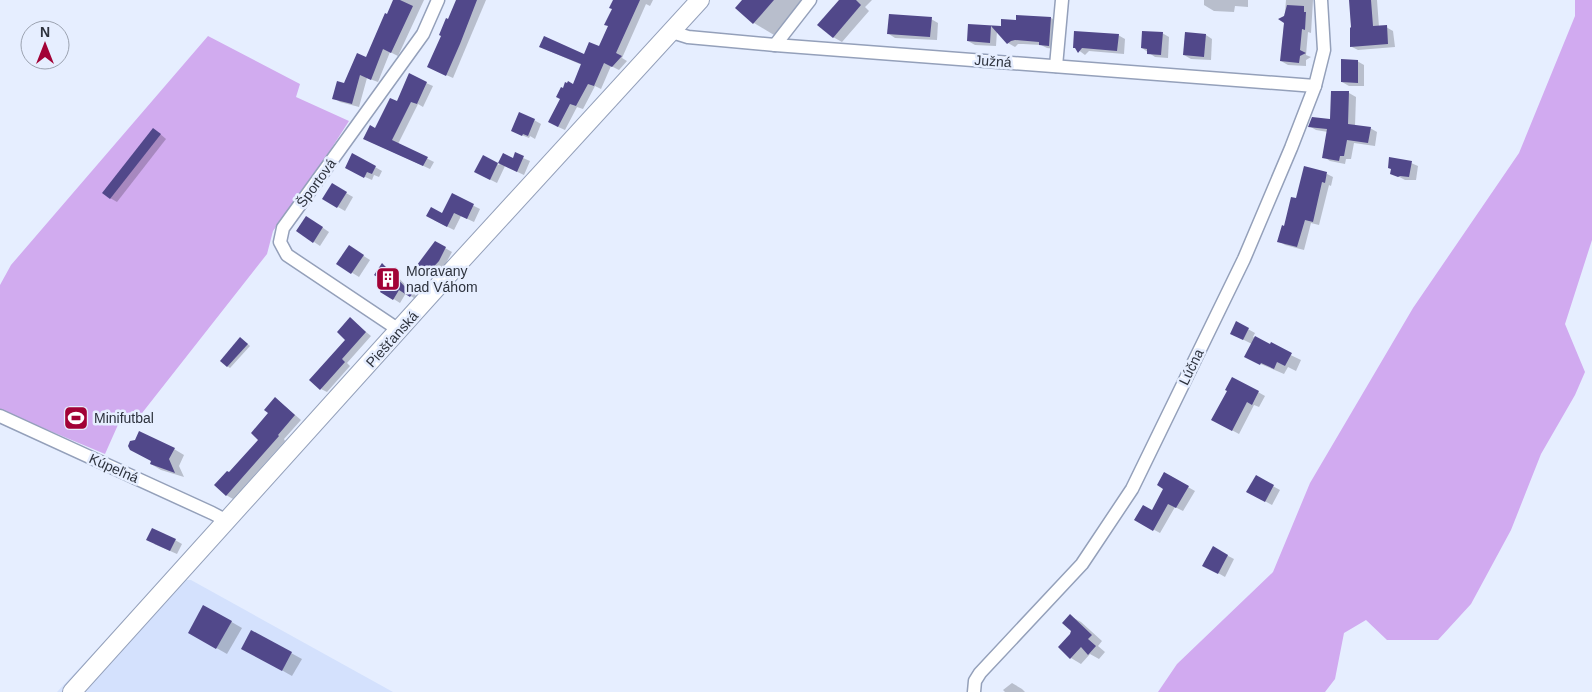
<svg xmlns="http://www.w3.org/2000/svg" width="1592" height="692" viewBox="0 0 1592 692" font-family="Helvetica,sans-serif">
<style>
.built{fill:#d4e1fd}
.green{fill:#d1abef}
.forest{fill:#d1aaf0}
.shadow{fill:#0003}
.building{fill:#51488a}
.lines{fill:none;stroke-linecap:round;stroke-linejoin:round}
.minor-casing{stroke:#94a0ba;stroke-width:15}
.secondary-casing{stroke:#94a0ba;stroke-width:20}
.minor{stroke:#fff;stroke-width:12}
.secondary{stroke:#fff;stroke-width:18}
.labels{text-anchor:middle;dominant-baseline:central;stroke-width:5;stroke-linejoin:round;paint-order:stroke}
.street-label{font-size:14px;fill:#2d323d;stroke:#e6eeff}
.poi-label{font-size:14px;fill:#2d323d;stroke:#e6eeff;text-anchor:start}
</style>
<rect width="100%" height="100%" fill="#e6eeff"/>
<polygon class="built" points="163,579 191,580 393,692 57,692"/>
<polygon class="green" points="208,36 300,84 296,97 349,121 320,166 273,231 267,254 135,422 121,418 105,454 0,410 0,285 11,265"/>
<polygon class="forest" points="1575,0 1592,0 1592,240 1565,324 1585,372 1575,395 1541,454 1511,530 1471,604 1438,640 1387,640 1366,620 1344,633 1335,679 1325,692 1158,692 1177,664 1273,572 1310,483 1413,308 1519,153 1575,16"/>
<g class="shadow">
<polygon points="395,0 424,0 398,56 390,52 378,82 367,78 359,107 340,102 334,98 367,58"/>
<polygon points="458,0 486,0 453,78 435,70 449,20"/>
<polygon points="614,0 653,0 650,6 646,4 622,58 627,61 619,70 611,66 601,89 595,86 583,109 577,107 565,130 556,126 582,65 547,50 585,56 599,48 609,26"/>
<polygon points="743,0 805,0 774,35 754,23"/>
<polygon points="841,0 872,0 865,7 869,11 842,42 833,37"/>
<polygon points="1204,0 1248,0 1248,7 1235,6 1234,12 1214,11 1204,5"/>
<polygon points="1286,0 1313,0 1311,33 1308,32 1306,55 1311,57 1306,60 1306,66 1288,65 1281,61"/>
<polygon points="1350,0 1377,0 1379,27 1386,27 1393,31 1395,47 1358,50 1352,47"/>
<polygon points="1051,18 1058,22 1055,49 1047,48 1041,45 1023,44 1018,44 1015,47 1008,43 997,31 996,46 975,45 968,41 969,25 1002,27"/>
<polygon points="931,19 938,23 937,40 895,38 889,34"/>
<polygon points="1162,33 1169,37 1168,58 1155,57 1142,48"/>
<polygon points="1118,35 1125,39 1124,54 1089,51 1085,55 1077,49"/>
<polygon points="1206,35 1212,39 1211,60 1191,59 1184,55"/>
<polygon points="1357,61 1364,65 1364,86 1349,86 1342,82"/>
<polygon points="426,83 433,86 423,107 418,104 398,144 434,162 430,169 371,142 376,130 397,103"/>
<polygon points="1332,92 1349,93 1356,97 1355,126 1370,128 1377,132 1375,146 1354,143 1351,159 1346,159 1345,164 1330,161 1324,157 1328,132 1316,130 1309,126 1331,120"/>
<polygon points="534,120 541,124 535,139 530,136 529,138 519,134"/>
<polygon points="159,133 166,139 117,202 110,198"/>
<polygon points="504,155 513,159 523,158 530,161 524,175 505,166 497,183 483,176 483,157 499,165"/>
<polygon points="1411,163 1418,166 1416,180 1405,180 1392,173"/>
<polygon points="375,167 382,171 379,177 374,175 372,180 354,172"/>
<polygon points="1327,174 1333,177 1331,186 1329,185 1319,225 1311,223 1304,250 1285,245 1279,241 1297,199"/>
<polygon points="332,185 353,197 345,211 324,199"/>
<polygon points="452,195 480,209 474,222 461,216 454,230 434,220 442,214"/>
<polygon points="313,221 329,232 320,246 314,242"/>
<polygon points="445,248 452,252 445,265 436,276 419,265"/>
<polygon points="356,251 370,260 359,277 338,264"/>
<polygon points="382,265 389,268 418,298 417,300 406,293 400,303 381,291 387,282"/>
<polygon points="350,319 371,336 347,363 350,366 327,392 321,389 347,340"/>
<polygon points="1237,323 1255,333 1253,337 1301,360 1296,371 1288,367 1284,374 1256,362 1252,344 1238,337"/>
<polygon points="244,341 250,346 230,368 227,366"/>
<polygon points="1258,392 1265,396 1259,407 1254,405 1239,434 1213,420"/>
<polygon points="275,398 301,420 284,439 285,441 233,499 226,495 229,474 260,440"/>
<polygon points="174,449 184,455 179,466 184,477 161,470 151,464 152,461"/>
<polygon points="1165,474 1195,491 1183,511 1175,507 1160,533 1136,520 1152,512 1165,489"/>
<polygon points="1256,477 1280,490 1272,505 1248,492"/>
<polygon points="175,540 182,544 177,554 154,544"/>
<polygon points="1213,548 1234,559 1225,577 1204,565"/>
<polygon points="204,606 242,628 227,654 190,633"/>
<polygon points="1070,616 1081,622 1102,641 1098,646 1105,652 1099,659 1090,654 1081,664 1071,658 1072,631"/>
<polygon points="291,653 302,659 292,676 253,654"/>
<polygon points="1012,683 1022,689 1025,692 1005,692 1003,690"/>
</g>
<g class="building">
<polygon points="393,0 400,0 413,6 391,53 383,49 371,80 360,75 352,104 332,99 337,81 344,83 357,53 366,57 385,13 387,14"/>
<polygon points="456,0 477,0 460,44 446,76 427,67 441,36 439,35 446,18 448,19"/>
<polygon points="613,0 640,0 616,53 622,56 612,67 604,63 594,86 588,84 576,106 570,104 558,127 548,122 560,99 556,97 561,87 563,88 565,82 567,83 568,81 573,84 581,64 539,47 544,36 584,54 589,42 599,46 608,26 604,25 612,9 609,8"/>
<polygon points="742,0 774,0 753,24 735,8"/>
<polygon points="839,0 856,0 861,5 833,38 817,25"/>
<polygon points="1349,0 1371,0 1373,26 1387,25 1388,44 1350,47 1350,28 1351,27"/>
<polygon points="1287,5 1304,6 1304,12 1306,12 1305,30 1302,29 1300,50 1306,53 1300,56 1299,63 1280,61 1284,23 1278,19 1284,16"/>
<polygon points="889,14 932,17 930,37 887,34"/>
<polygon points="1016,15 1051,17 1049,46 1039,45 1039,42 1015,40 1011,41 1007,44 991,26 990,43 967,41 968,24 1001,26 1001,19 1016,20"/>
<polygon points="1074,31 1119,34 1117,51 1082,48 1078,53 1075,48 1073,48"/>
<polygon points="1142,31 1163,32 1161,55 1147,54 1147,49 1141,48"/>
<polygon points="1185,32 1206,34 1204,57 1183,55"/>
<polygon points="1341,59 1358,60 1358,83 1341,82"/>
<polygon points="409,73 427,82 417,104 411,102 392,140 428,157 423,166 363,139 370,125 375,128 390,98 397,101"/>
<polygon points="1331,91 1349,91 1348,124 1371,127 1368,143 1347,140 1344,156 1340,156 1339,161 1322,158 1327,129 1308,127 1312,117 1330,119"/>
<polygon points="519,112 535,119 528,136 523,134 522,136 511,131"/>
<polygon points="153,128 161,134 110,199 102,193"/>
<polygon points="515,152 524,156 517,172 498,163 503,153 513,158"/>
<polygon points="352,153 376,166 372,174 367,172 364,178 345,168"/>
<polygon points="483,155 498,163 490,180 474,172"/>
<polygon points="1389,157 1412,161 1409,177 1400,176 1398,177 1390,174 1391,169 1388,168"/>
<polygon points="1304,166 1327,172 1325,183 1322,182 1313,222 1305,220 1297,247 1277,242 1282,225 1284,226 1291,197 1296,198"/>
<polygon points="332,183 347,192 337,208 322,199"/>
<polygon points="452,193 474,204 467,219 454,213 447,227 426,216 431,207 442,213"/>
<polygon points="306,216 323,227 313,243 296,231"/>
<polygon points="435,241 446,247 439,261 428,273 417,265"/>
<polygon points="349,245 364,255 351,274 336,264"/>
<polygon points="382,263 412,294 410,297 399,290 393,300 380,292 385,282 374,275"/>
<polygon points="350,317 366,332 342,359 345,362 320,390 309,380 345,340 337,332"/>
<polygon points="1236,321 1249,328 1243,340 1230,334"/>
<polygon points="1255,336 1270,344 1271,342 1292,353 1285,366 1277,362 1274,369 1261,363 1260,365 1244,357"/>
<polygon points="240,337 248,344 227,367 220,361"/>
<polygon points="1232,377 1259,391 1252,405 1247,402 1232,431 1211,420 1227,391 1225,390"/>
<polygon points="275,397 295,415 278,435 279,436 226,496 214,485 227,471 229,472 258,440 251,433 268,413 264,410"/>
<polygon points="139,431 175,448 169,459 175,473 150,464 151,461 130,450 128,446 130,441 135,440"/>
<polygon points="1164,472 1189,486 1176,508 1168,504 1153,531 1134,520 1143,505 1152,510 1163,489 1157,485"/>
<polygon points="1256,475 1274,485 1265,502 1246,492"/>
<polygon points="152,528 176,539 170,551 146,540"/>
<polygon points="1213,546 1228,555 1218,574 1202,566"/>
<polygon points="203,605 232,621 216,649 188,633"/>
<polygon points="1070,614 1092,635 1088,639 1096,646 1088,655 1081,647 1070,659 1058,647 1070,634 1071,631 1062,623"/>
<polygon points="251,630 292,652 282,671 241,649"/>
</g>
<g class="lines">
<defs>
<g id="minor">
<polyline points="672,32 688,37 775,45 1315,86"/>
<polyline points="775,45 810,0"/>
<polyline points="1056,66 1062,0"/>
<polyline points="399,330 287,255 280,242 283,228 423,34 438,0"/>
<polyline points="0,416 212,513 227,521"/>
<polyline points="974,692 975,681 980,673 1082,564 1132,489 1244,259 1291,148 1315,86 1324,50 1321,0"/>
</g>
<polyline id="secondary" points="72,692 449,274 700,0"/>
</defs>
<use href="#minor" class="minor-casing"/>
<use href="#secondary" class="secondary-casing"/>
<use href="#minor" class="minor"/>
<use href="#secondary" class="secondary"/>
</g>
<defs>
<symbol id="building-square" viewBox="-11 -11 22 22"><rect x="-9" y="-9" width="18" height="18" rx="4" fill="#a20236" stroke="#e6eeff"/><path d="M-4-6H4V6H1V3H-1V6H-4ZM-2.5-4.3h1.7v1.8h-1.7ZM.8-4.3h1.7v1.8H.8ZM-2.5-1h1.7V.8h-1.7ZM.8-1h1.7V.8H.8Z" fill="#fff"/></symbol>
<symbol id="stadium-square" viewBox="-11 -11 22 22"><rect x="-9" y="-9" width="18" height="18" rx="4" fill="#a20236" stroke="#e6eeff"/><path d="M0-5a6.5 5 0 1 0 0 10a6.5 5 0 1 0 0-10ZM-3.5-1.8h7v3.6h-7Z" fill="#fff"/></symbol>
</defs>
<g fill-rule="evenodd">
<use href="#building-square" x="374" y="265" width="28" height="28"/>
<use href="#stadium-square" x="62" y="404" width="28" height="28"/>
</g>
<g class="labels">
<g class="street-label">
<text transform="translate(993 61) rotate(4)">Južná</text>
<text transform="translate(316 183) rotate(-54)">Športová</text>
<text transform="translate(392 339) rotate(-48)">Piešťanská</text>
<text transform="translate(1191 367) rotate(-64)">Lúčna</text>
<text transform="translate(114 468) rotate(24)">Kúpeľná</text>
</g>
<g class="poi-label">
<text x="406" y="271">Moravany<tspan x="406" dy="16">nad Váhom</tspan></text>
<text x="94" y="418">Minifutbal</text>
</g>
</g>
<g transform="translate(45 45)"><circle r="24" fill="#e6eeff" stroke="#9ca3b1"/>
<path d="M0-4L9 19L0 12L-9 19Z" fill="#a20236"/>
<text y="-8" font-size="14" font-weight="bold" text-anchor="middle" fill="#2d323d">N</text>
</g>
</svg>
